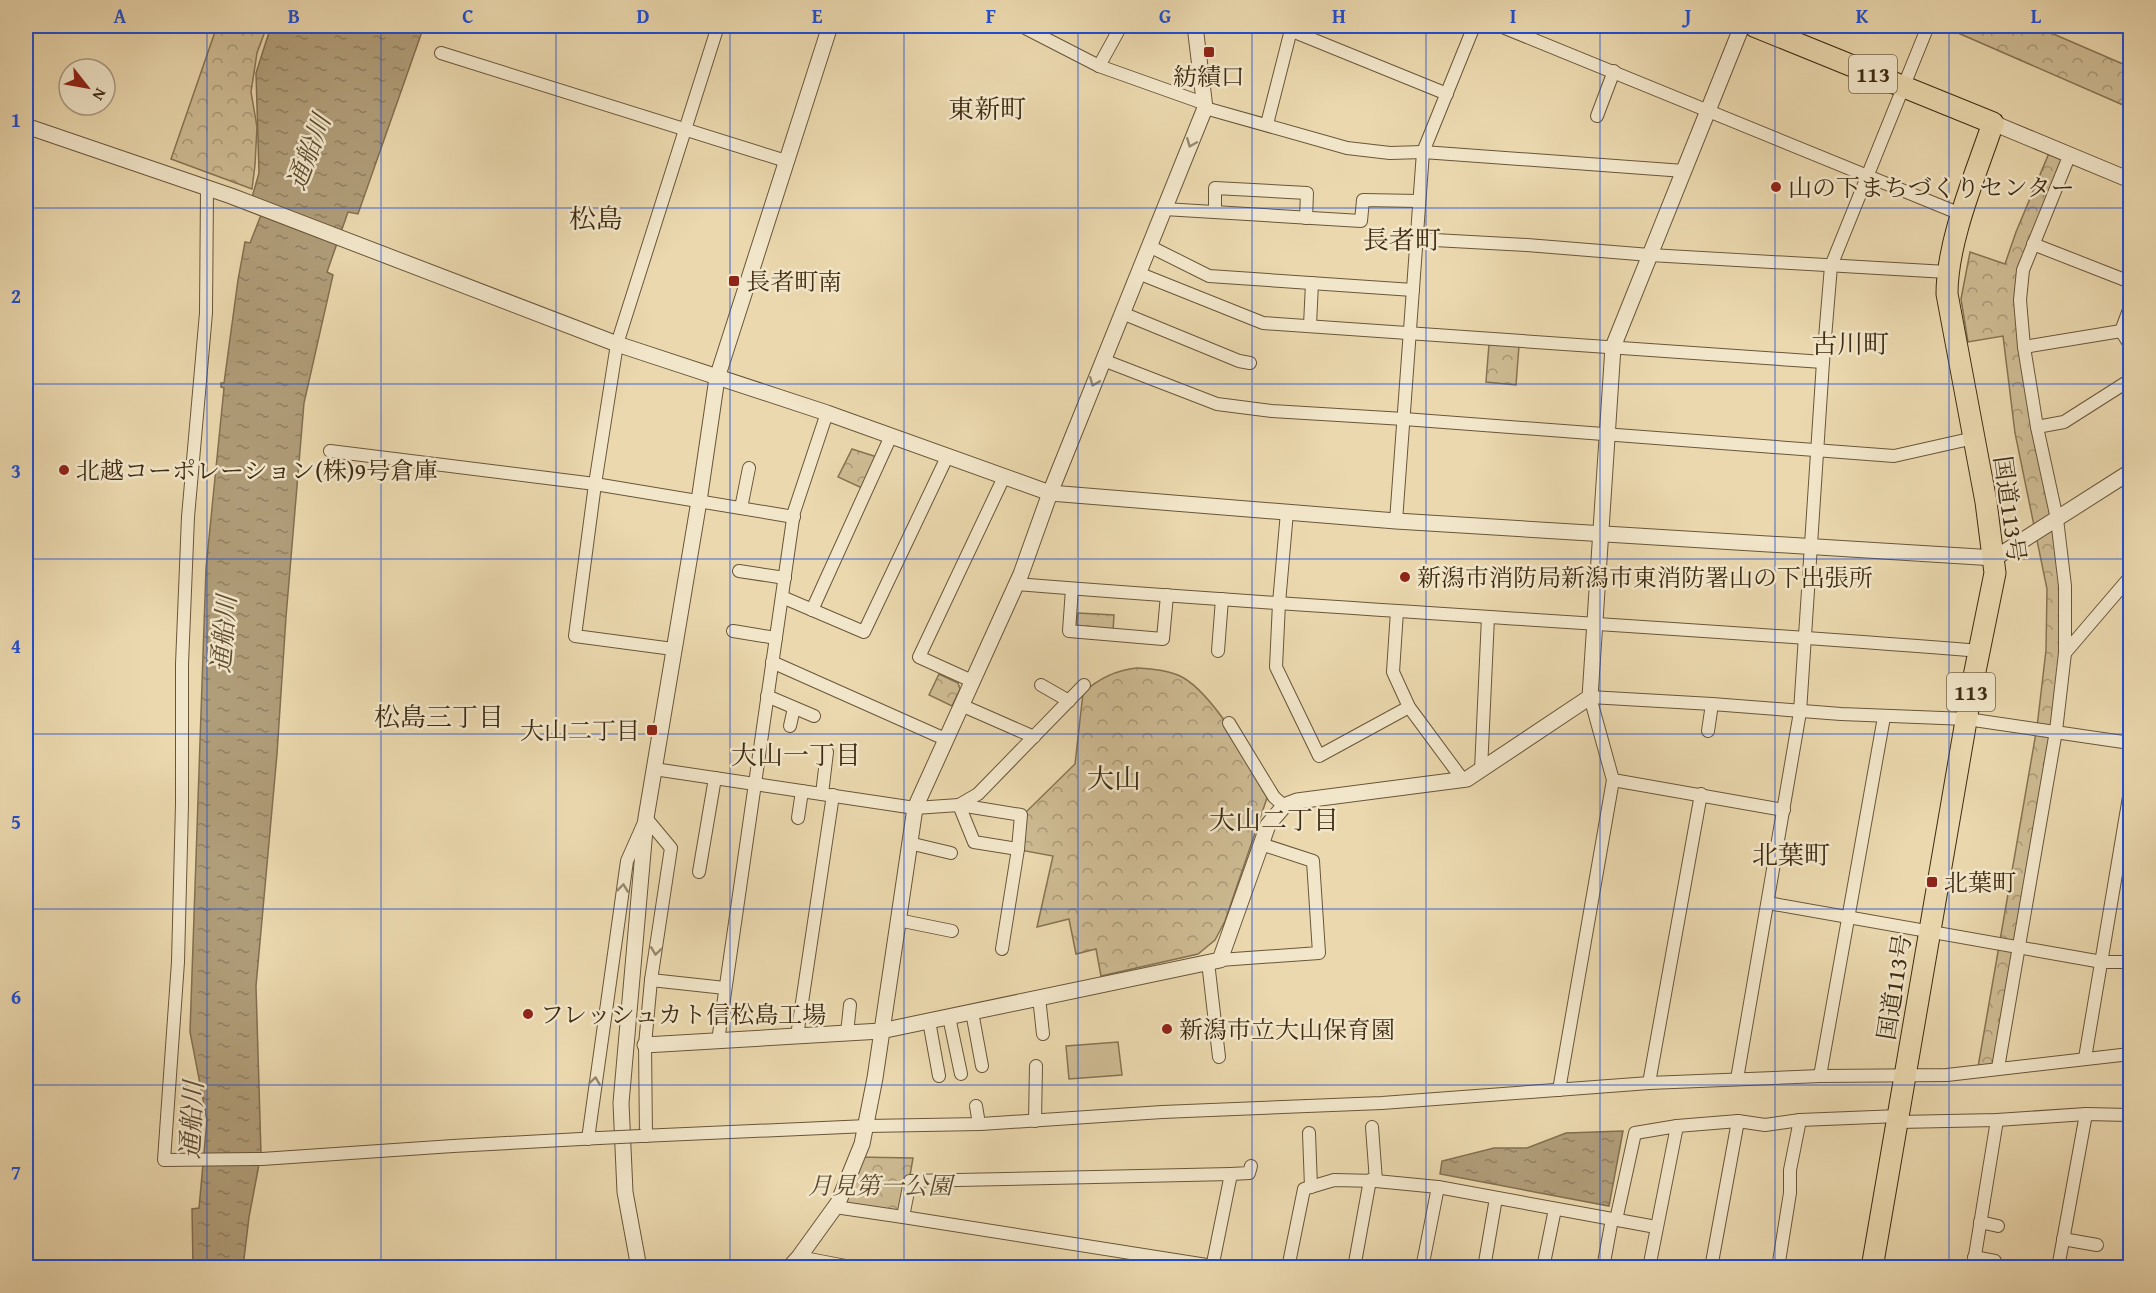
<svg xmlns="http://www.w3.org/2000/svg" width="2156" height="1293" viewBox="0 0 2156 1293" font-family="'Gentium Book Plus','Noto Serif JP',serif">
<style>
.grass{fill:#cebb93;stroke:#867352;stroke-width:1.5}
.park{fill:url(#park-crowns);stroke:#867352;stroke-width:1.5}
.water{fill:url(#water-ripples);stroke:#826f50;stroke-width:1.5}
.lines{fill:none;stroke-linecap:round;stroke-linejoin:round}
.minor-casing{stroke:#695639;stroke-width:14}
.tertiary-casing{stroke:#695639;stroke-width:17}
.trunk-casing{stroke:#3e2b12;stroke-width:23}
.minor{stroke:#f2e6ca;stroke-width:12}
.tertiary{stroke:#f2e6ca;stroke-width:15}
.trunk{stroke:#ebd8ae;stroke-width:21}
.minor-bridge-casing{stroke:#695639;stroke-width:14;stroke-linecap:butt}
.minor-bridge{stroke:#f2e6ca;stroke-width:12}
.oneway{stroke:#98886e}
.grid{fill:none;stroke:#1d4ed8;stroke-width:1.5;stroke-opacity:0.55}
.poi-dot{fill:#8f2418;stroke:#f2e6ca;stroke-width:2}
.labels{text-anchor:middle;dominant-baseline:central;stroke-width:5;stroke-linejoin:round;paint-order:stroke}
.shield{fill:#f2e6ca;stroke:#746349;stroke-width:1.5}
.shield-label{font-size:22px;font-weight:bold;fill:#3e2b12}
.poi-label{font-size:24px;fill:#3e2b12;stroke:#f2e6ca;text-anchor:start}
.street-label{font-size:24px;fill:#3e2b12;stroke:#f2e6ca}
.park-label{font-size:24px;font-style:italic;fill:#5b482c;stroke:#f2e6ca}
.neighbourhood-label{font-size:26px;fill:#3e2b12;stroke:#f2e6ca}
.water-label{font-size:26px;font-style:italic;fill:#604d31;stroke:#f2e6ca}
.quarter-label{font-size:27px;fill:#3e2b12;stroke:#f2e6ca}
.neatline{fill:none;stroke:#1d4ed8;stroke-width:2}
.grid-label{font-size:20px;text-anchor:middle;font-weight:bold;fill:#1d4ed8}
</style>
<defs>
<pattern id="park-crowns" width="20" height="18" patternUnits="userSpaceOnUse" patternTransform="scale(1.5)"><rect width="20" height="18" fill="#cebb93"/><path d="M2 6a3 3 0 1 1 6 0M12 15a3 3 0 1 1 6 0" fill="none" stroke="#a99877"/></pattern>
<pattern id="water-ripples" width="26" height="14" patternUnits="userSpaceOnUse" patternTransform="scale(1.5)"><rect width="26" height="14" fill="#b09d79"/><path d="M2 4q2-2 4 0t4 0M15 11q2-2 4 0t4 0" fill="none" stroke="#918062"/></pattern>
</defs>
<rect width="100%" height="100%" fill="#ebd8ae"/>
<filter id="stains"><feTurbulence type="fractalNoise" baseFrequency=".00333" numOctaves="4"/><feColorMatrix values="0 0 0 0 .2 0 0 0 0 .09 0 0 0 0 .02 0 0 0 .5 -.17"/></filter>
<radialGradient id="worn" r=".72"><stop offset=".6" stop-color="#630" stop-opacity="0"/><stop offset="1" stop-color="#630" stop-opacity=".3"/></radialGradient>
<polygon class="grass" points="1118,1042 1122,1075 1069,1079 1066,1046"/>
<g class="park">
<polygon points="217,26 267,26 257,53 251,92 257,127 255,165 252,189 171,159"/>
<polygon points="1942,26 2035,26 2130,67 2130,108"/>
<polygon points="2052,146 2070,154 2033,244 2020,300 2057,519 2065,653 1998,1068 1978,1067 2037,727 2046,650 2047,589 2015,433 2003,336 1968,342 1961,299 1970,252 2005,264 2016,232"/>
<polygon points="1489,344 1519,346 1516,385 1486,382"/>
<polygon points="852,449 877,457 862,488 838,477"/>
<polygon points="1078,613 1114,615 1113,631 1081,628 1077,624"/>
<path d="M1137,668C1152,669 1168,670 1182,677C1212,693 1255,764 1268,795L1225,921L1215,940L1198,954L1101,976L1096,949L1076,954L1069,919L1037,927L1053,856L1020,850L1026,812L1075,764L1083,693C1099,678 1116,670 1137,668Z"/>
<polygon points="939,674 958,683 960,689 952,706 929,695"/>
<polygon points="857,1157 913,1158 903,1217 838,1203"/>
</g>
<g class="water">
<polygon points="271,26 424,26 358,214 348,212 327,272 333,275 304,403 286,617 277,754 256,986 261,1154 249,1217 243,1267 193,1267 192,1209 199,1208 207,1120 190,1032 206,568 224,388 221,387 221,383 224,383 238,280 245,242 250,243 263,210 250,204 259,173 256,73"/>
<polygon points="1623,1131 1609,1206 1440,1174 1442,1161 1494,1148 1527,1148 1566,1133"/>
</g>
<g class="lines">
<defs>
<g id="minor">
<polyline points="1028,26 1027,29 1099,66 1203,103"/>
<polyline points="1500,26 1963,215"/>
<polyline points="1292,31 1447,94"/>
<polyline points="441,53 786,161"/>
<polyline points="1099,66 1121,26"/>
<polyline points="1205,108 1347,148 1390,153 1423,152 1684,171"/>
<polyline points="1597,116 1614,71"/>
<polyline points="1267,124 1292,26"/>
<polyline points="207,189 206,313 188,517 182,664 182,804 178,962 164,1160 262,1159 453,1146 599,1138"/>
<polyline points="1164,209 1361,221 1363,200 1419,201"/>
<polyline points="1215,212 1215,188 1307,193 1306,218"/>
<polyline points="1416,239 1527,245 1650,255 1947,272"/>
<polyline points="2033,244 2130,282"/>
<polyline points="1149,246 1209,276 1413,290"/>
<polyline points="1138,273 1263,323 1823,362"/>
<polyline points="2130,307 2121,331 2130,345"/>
<polyline points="1122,313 1239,361 1250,363"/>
<polyline points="1310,325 1312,283"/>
<polyline points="2024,347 2121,331"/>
<polyline points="1103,360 1217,404 1272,411 1404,419 1894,456 1974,438"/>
<polyline points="2037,427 2064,422 2130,380"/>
<polyline points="330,451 595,484 794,517"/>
<polyline points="741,508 749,468"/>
<polyline points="1287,512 1279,603 1276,667 1319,756 1409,707"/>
<polyline points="1396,521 1423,152 1474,26"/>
<polyline points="739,571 785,578"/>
<path d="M1016,584C1337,610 1659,625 1980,651"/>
<polyline points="1072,589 1069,631 1163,639 1167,595"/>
<polyline points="782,597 864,632 947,457"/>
<polyline points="812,610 891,436"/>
<polyline points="1397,611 1393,672 1409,707 1463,780"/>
<polyline points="733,631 776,638"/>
<polyline points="673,649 575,636 595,484 617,344 718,26"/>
<polyline points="1218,651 1222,599"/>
<polyline points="2065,653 2130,577"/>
<polyline points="772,662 945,739"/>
<polyline points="972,681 919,657 1004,477"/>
<polyline points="1041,685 1069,701"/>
<polyline points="767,696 814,716"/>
<polyline points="961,705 1034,737"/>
<polyline points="1229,723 1274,797 1284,806"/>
<polyline points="790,726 794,708"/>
<polyline points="1708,731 1712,704"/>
<polyline points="654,769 915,808 959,805 1021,815 1018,849 1002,949"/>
<polyline points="1481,770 1488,617"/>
<polyline points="1613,780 1784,810"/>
<polyline points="822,794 827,752"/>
<polyline points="798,818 802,791"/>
<polyline points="909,843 951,853"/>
<polyline points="1018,849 974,842 959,805 978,794 1084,685"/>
<polyline points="699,872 715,778"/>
<polyline points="1768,903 2102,962 2130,962"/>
<polyline points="898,920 952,931"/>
<polyline points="1220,960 1319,953 1313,861 1261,844"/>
<polyline points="1208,962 1219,1057"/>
<polyline points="651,980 725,988"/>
<polyline points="1039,997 1043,1034"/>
<polyline points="972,1012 982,1066"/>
<polyline points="949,1017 961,1074"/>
<polyline points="929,1021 939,1076"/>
<polyline points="847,1033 850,1005"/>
<polyline points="797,1036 833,795"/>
<polyline points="718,1041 794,512 827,413"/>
<polyline points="2085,1058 2130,791"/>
<polyline points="1998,1068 2056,731 2065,653 2065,586 2057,519 2037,427 2024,347 2020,300 2023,270 2070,154"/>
<polyline points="1820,1076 1884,717"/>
<polyline points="1737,1079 1800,712 1823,362 1831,266 1928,26"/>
<polyline points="1649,1083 1701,794"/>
<polyline points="1559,1090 1613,780 1590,697 1712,704 1841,714 1967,719 2130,743"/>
<polyline points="976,1106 979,1124"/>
<polyline points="1800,1120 1899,1116"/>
<polyline points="1035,1121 1036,1066"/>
<polyline points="1898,1122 1997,1120 2086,1114 2130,1115"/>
<polyline points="1372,1127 1376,1181"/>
<polyline points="1309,1133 1311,1187"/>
<polyline points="641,1136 867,1126 981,1124 1162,1112 1382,1103 1649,1083 1820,1076 1947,1075 2130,1054"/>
<polyline points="588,1139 627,861 646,818 671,848 651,980 645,1045 646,1136"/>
<polyline points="1231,1174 1249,1173 1251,1166"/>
<polyline points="835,1207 903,1217 910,1181 1231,1174 1212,1268"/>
<polyline points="903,1217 1213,1266"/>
<polyline points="1616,1220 1635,1133 1677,1126"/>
<polyline points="1980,1222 1998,1226"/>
<polyline points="2063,1239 2097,1245"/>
<polyline points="799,1257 856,1268"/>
<polyline points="1974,1257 1995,1261"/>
<polyline points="1288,1268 1304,1189 1334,1180 1376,1181 1438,1187 1656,1227"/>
<polyline points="1354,1268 1370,1180"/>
<polyline points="1422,1268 1438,1187"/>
<polyline points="1484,1268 1496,1198"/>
<polyline points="1543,1268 1555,1209"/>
<polyline points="1603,1268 1612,1219"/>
<polyline points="1649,1268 1677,1126 1738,1121 1765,1125 1800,1120 1790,1170 1790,1193 1778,1268"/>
<polyline points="1711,1268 1738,1121"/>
<polyline points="1973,1268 1997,1120"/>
<polyline points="2058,1268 2086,1114"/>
</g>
<g id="tertiary">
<polyline points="1993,123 2130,180"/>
<polyline points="26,126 231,196 617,344 827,413 1050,493 1396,521 1995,558 2130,472"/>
<polyline points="645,1045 881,1031 1220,960 1268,825 1284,806 1297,801 1467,779 1590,697 1613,347 1742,26"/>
<polyline points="639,1268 625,1192 621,1103 646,818 699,501 717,378 830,26"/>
<polyline points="789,1268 799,1257 838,1203 862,1144 875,1078 915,808 1021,574 1050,493 1205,108 1195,26"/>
</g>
<path id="trunk" d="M1754,26L1993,123C1976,174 1947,240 1947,294L1986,502L1995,573L1972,686L1872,1268"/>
</defs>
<use href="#minor" class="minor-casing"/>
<use href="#tertiary" class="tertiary-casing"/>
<use href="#trunk" class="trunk-casing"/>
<use href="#minor" class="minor"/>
<use href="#tertiary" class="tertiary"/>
<use href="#trunk" class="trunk"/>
<defs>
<polyline id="minor-bridge" points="599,1138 641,1136"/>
</defs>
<use href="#minor-bridge" class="minor-bridge-casing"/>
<use href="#minor-bridge" class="minor-bridge"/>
</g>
<defs><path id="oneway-chevron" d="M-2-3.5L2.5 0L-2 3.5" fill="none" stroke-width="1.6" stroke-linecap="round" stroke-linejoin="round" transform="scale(1.5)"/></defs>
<g class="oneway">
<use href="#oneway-chevron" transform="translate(1191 143) rotate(112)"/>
<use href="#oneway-chevron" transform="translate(1094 382) rotate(112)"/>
<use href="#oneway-chevron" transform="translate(623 888) rotate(-83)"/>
<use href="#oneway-chevron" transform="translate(656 951) rotate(98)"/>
<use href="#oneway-chevron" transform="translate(595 1081) rotate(-82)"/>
</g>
<path class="grid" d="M207,26V1268M381,26V1268M556,26V1268M730,26V1268M904,26V1268M1078,26V1268M1252,26V1268M1426,26V1268M1600,26V1268M1775,26V1268M1949,26V1268M26,208H2130M26,384H2130M26,559H2130M26,734H2130M26,909H2130M26,1085H2130"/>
<g class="poi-dot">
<rect x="1203" y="46" width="12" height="12" rx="3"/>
<circle cx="1776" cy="187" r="6"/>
<rect x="728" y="275" width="12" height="12" rx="3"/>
<circle cx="64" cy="470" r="6"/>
<circle cx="1405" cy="577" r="6"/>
<rect x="646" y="724" width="12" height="12" rx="3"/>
<rect x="1926" y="876" width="12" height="12" rx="3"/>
<circle cx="528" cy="1014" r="6"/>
<circle cx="1167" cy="1029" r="6"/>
</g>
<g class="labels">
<g class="shield">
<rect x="1849" y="55" width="48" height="38" rx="4.5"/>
<rect x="1947" y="673" width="48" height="38" rx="4.5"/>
</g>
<g class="shield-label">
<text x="1873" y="74">113</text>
<text x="1971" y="692">113</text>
</g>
<g class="poi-label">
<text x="1209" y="76" text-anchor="middle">紡績口</text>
<text x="1788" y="187">山の下まちづくりセンター</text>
<text x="746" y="281">長者町南</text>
<text x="76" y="470">北越コーポレーション(株)9号倉庫</text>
<text x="1417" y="577">新潟市消防局新潟市東消防署山の下出張所</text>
<text x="640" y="730" text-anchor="end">大山二丁目</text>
<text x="1944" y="882">北葉町</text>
<text x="540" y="1014">フレッシュカト信松島工場</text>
<text x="1179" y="1029">新潟市立大山保育園</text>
</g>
<g class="street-label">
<text transform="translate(2010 509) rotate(82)">国道113号</text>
<text transform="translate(1894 987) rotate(-81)">国道113号</text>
</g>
<g class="park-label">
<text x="880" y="1185">月見第一公園</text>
</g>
<g class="neighbourhood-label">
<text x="987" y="108">東新町</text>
<text x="1402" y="239">長者町</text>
<text x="1850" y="343">古川町</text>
<text x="439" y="716">松島三丁目</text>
<text x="796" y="754">大山一丁目</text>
<text x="1274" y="819">大山二丁目</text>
<text x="1791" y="854">北葉町</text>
</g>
<g class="water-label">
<text transform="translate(308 152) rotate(-69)">通船川</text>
<text transform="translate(223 634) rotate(-85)">通船川</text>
<text transform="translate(191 1120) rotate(-87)">通船川</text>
</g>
<g class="quarter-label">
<text x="596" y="218">松島</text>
<text x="1114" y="778">大山</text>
</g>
</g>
<rect width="2156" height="1293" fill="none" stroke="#ebd8ae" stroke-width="66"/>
<g transform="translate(87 87) rotate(121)"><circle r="28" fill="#f2e6ca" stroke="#aa9b80" stroke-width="1.5"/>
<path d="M0-4.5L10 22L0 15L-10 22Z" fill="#8f2418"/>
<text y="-9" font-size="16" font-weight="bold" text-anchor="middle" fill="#3e2b12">N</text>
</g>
<rect x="33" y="33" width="2090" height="1227" class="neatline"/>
<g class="grid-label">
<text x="120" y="23">A</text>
<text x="294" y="23">B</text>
<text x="468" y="23">C</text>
<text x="643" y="23">D</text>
<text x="817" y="23">E</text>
<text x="991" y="23">F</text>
<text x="1165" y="23">G</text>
<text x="1339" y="23">H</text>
<text x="1513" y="23">I</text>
<text x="1688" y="23">J</text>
<text x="1862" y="23">K</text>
<text x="2036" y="23">L</text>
<text x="16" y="127">1</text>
<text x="16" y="303">2</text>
<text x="16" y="478">3</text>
<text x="16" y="653">4</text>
<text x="16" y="829">5</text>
<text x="16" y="1004">6</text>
<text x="16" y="1179">7</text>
</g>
<rect width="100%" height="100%" filter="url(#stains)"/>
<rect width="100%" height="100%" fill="url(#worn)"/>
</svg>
